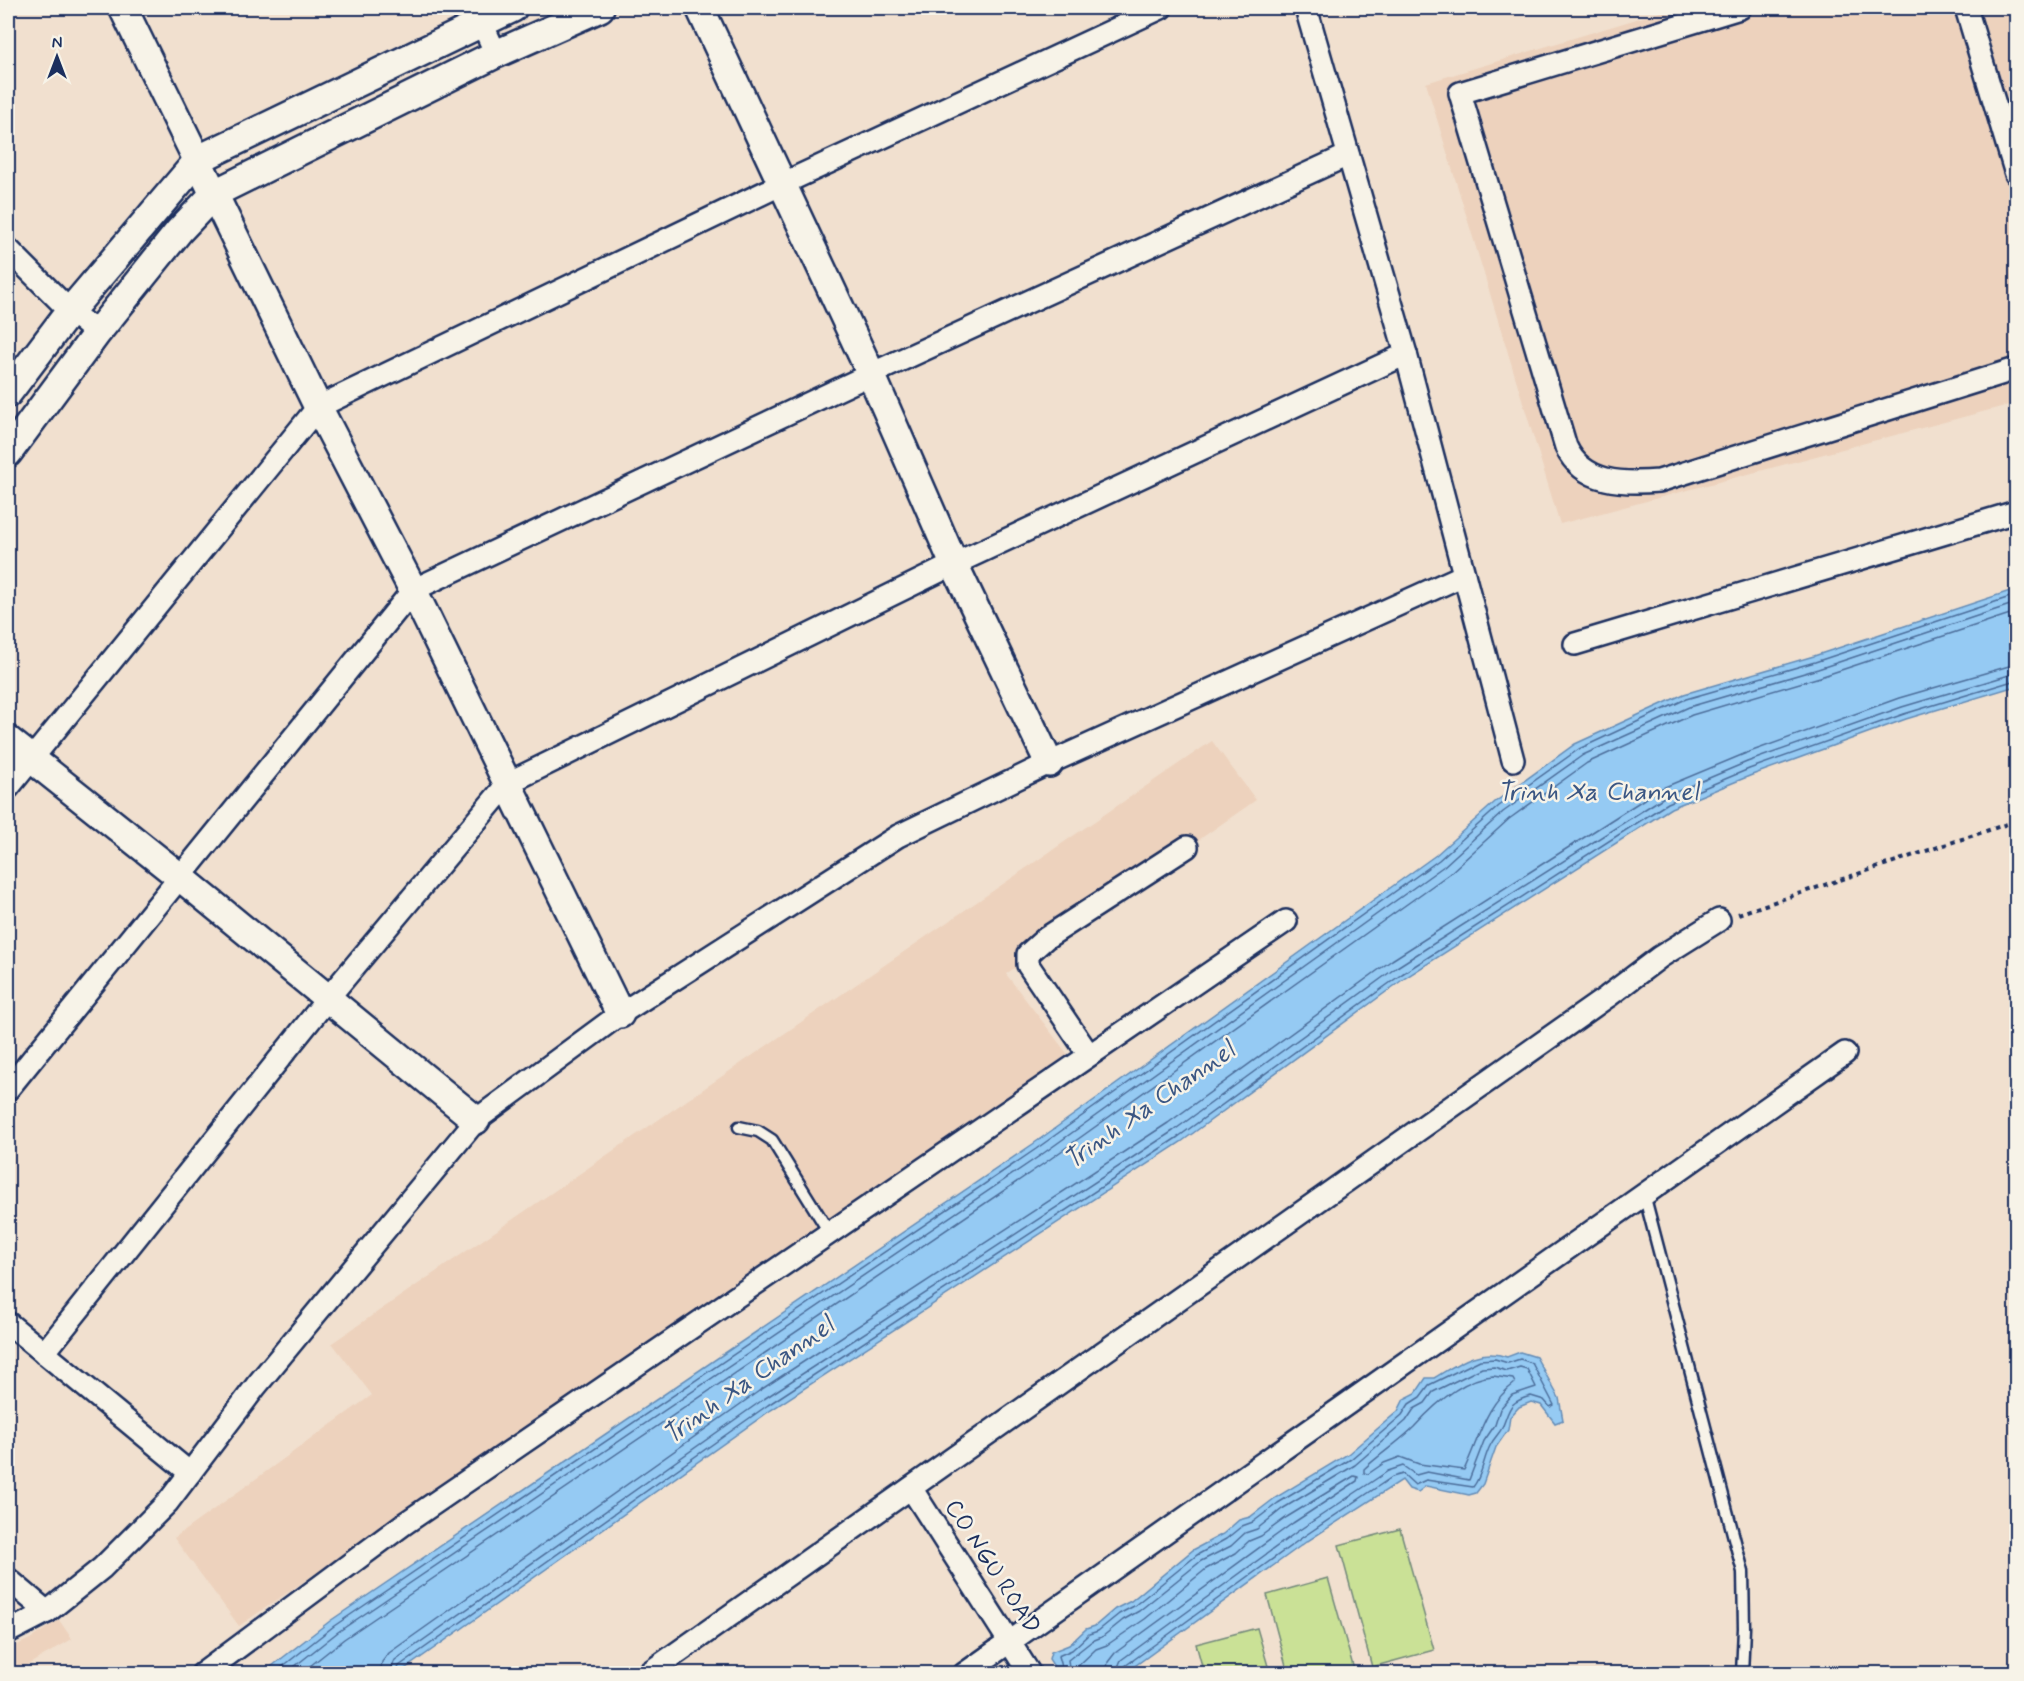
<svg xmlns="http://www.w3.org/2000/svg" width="2024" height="1681" viewBox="0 0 2024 1681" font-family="Mynerve,sans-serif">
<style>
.built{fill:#edd2bd}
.green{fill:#cae196;stroke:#72887a;stroke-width:1.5}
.water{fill:#95caf3;stroke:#648cb7;stroke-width:1.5}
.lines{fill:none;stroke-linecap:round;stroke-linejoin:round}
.shore{stroke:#4c6d9a;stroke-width:1.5}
.service-casing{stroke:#1b2f5e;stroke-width:15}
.minor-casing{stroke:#1b2f5e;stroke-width:26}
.tertiary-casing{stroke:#1b2f5e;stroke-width:32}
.path{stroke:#1b2f5e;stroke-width:4;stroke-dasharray:4.5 4.5;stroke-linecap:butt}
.service{stroke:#f7f3e8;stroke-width:10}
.minor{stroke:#f7f3e8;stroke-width:21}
.tertiary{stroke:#f7f3e8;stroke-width:27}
.labels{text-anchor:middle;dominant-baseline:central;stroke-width:5;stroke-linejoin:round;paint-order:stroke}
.street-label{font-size:24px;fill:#1b2f5e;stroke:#f7f3e8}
.water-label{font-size:26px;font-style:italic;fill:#3a5683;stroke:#f7f3e8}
</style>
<rect width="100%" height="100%" fill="#f1e0cf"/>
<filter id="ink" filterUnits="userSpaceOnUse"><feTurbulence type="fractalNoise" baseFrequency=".0167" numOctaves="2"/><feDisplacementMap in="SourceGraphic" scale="12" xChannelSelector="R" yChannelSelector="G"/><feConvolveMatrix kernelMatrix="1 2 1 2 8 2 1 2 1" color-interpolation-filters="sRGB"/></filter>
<g filter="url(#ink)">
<g class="built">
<polygon points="1673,8 2016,8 2016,403 1560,524 1426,83"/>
<polygon points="1212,741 1256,800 1006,974 1069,1056 239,1626 174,1538 372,1395 332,1343"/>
<polygon points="59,1620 72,1639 14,1673 8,1673 8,1649 30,1639"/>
</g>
<g class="green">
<polygon points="1400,1529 1434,1650 1372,1667 1339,1545"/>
<polygon points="1328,1578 1355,1673 1288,1673 1267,1595"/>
<polygon points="1257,1628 1270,1673 1204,1673 1196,1644"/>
</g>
<g class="water">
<polygon points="2016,589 2016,686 1906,719 1752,775 1671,808 1405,978 1181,1142 771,1410 399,1673 263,1673 330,1621 1033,1144 1436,855 1495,802 1575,744 1684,694 1814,656"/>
<path d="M1520,1352L1536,1357L1559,1398L1563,1420L1555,1423L1541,1405L1531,1402L1519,1407L1510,1417L1508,1430L1496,1447L1483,1484L1476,1493L1469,1495L1426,1486L1418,1492L1409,1489L1402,1480L1306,1542L1125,1673H1058L1049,1659L1051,1652L1069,1645L1086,1629L1095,1626L1115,1609L1131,1601L1193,1550L1223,1534L1239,1520L1250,1517L1275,1498L1348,1454L1398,1411L1404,1399L1416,1393L1426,1378H1434C1457,1364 1480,1347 1507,1357Z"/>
</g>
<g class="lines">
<g class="shore">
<path d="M1493,1376L1513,1379L1515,1383C1484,1406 1480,1437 1464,1470L1419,1464L1400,1457L1384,1463L1368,1474L1364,1473V1469C1380,1454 1399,1442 1414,1427C1433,1406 1462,1378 1493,1376Z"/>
<polyline points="273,1674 334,1626 1036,1149 1439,860 1499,806 1579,749 1686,699 1815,662 2016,595"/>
<polyline points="285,1674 338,1632 1041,1155 1444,866 1503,812 1583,755 1689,707 1818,669 2016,603"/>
<polyline points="300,1674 344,1639 1046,1162 1449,874 1509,819 1587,763 1692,715 1820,677 2016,612"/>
<polyline points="380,1674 382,1662 389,1653 759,1391 1168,1123 1392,960 1660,789 1744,754 1899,698 2016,664"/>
<polyline points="389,1674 395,1660 764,1399 1173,1131 1397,967 1664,797 1747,762 1902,707 2016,673"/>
<polyline points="396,1674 399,1666 768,1405 1178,1137 1402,974 1668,803 1749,769 1904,714 2016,680"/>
<path d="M1063,1674L1058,1656L1072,1650L1089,1634L1098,1631L1119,1614L1134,1606L1197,1555L1226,1539L1242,1526L1253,1522L1278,1503L1351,1459L1402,1415L1409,1404L1420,1397L1429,1385L1480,1360L1495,1359L1508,1363L1520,1359L1532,1363L1554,1405L1550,1407L1544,1400L1531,1396C1507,1402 1510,1410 1502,1428C1499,1434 1494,1438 1491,1444C1483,1458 1483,1475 1473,1487L1426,1480L1415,1485L1403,1474L1392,1477L1303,1537L1125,1666L1122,1674"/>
<polyline points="1070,1674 1068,1660 1092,1641 1102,1637 1123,1620 1139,1611 1201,1561 1231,1546 1245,1533 1257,1529 1282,1509 1355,1465 1406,1421 1414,1409 1425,1403 1433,1392 1482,1368 1494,1367 1507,1371 1520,1367 1527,1369 1536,1387 1512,1395 1500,1409 1495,1425 1484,1441 1469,1480 1427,1472 1416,1475 1403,1466 1388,1471 1298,1531 1121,1660 1115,1674"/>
<polyline points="1079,1674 1079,1665 1096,1649 1107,1645 1145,1619 1206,1569 1236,1553 1249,1541 1261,1536 1287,1517 1354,1476 1358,1477 1357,1481 1293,1523 1115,1653 1108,1662 1106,1674"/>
</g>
<defs>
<g id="service">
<polyline points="739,1127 758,1131 772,1140 829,1232"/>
<polyline points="1644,1194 1743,1572 1744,1628 1742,1674"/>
</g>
<g id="minor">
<polyline points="475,8 496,54"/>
<polyline points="1306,8 1406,354 1513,760"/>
<path d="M1740,8L1460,93L1566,447C1583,484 1624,484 1659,481L2016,369"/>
<polyline points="1966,8 2016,174"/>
<polyline points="8,249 70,311 97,333"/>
<polyline points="1575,644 2016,512"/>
<polyline points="8,788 318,407 782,184 1161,8"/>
<polyline points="1089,1055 1028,965 1028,954 1046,938 1187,847"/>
<polyline points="8,1089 413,590 871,374 1348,155"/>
<polyline points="8,1323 190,1473"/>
<polyline points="44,1353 328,998 508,783 954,564 1406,354"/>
<polyline points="911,1488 1030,1674"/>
<polyline points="8,1579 47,1612"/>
<polyline points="8,1632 47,1612 102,1568 168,1502 256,1386 476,1120 620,1014 898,836 1049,763 1464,575"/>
<polyline points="202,1674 404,1524 1286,921"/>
<polyline points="647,1674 1607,997 1660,957 1719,920"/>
<polyline points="964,1674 1845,1053"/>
</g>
<g id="tertiary">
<polyline points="123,8 318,407 413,590 620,1014"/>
<polyline points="700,8 871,374 954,564 1049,763"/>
<polyline points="8,393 70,311 199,159 513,8"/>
<polyline points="8,453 97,333 179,231 215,193 496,54 600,8"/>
<polyline points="8,740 180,877 476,1120"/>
</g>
</defs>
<use href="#service" class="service-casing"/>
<use href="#minor" class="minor-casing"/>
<use href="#tertiary" class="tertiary-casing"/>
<polyline class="path" points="1738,914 2016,821"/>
<use href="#service" class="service"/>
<use href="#minor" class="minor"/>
<use href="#tertiary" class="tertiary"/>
</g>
</g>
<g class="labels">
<g class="street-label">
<text transform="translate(992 1567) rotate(57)">CO NGU ROAD</text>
</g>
<g class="water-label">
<text x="1598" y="793">Trinh Xa Channel</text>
<text transform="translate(1150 1106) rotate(-35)">Trinh Xa Channel</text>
<text transform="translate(749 1381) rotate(-35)">Trinh Xa Channel</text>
</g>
</g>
<rect width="2024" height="1681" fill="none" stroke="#f7f3e8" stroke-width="30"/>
<rect x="15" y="15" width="1994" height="1651" fill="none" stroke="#1b2f5e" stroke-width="2" filter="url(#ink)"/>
<g transform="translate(57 57)" stroke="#f7f3e8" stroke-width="4.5" paint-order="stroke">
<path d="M0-4.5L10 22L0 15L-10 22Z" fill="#1b2f5e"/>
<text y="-9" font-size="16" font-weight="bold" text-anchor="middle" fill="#1b2f5e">N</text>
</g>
</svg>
